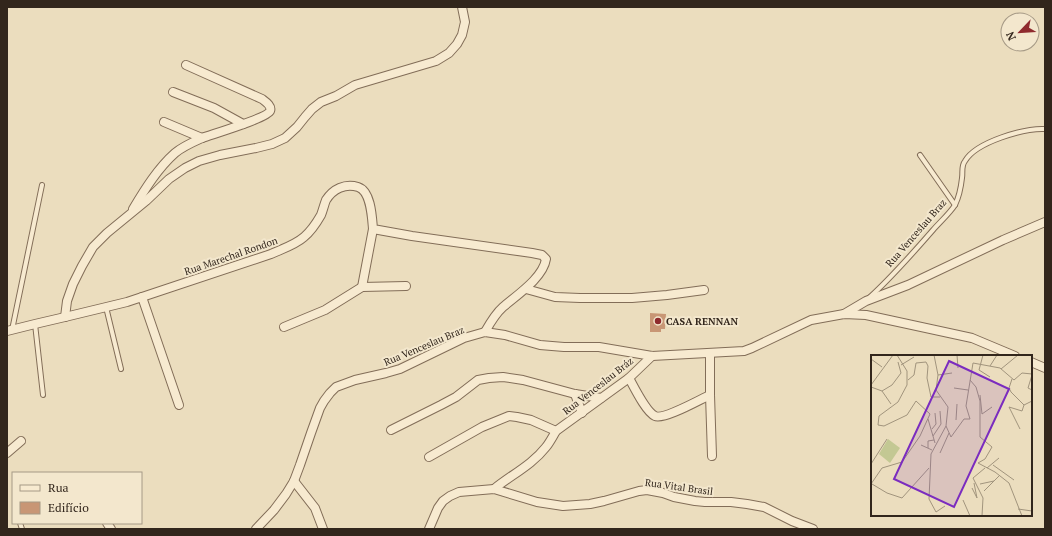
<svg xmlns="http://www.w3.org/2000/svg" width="1052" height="536" viewBox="0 0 1052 536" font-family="'PT Serif',serif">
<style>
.building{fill:#c89675}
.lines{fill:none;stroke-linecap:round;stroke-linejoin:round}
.lane-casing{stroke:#826d58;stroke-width:6}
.street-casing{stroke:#826d58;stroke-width:10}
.lane{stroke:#f7ead0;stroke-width:4}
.street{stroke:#f7ead0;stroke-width:8}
.poi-dot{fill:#8f2a2d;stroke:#f3e7cd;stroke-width:1.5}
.labels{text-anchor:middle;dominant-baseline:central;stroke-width:4;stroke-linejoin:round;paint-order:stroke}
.street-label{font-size:10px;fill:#32261c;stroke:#f3e7cd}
.poi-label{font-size:10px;font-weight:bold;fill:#32261c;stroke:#f3e7cd;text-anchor:start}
.inset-road{fill:none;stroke:#a1947d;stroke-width:1}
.view{fill:#7b2cbf;fill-opacity:0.15;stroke:#7b2cbf;stroke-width:2}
.inset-edge{fill:none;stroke:#32261c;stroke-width:2}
</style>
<rect width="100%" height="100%" fill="#ebddbe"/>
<polygon class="building" points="650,313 666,314 665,329 661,329 661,332 650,332"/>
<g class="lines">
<defs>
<g id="lane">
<polyline points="920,155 955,205"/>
<path d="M870,297C893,276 913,253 933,230C939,223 950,213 955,205C959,197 961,187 962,178C963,172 961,166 965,161C976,142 1024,128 1045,129"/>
<polyline points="106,307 121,369"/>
<polyline points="35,324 43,395"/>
<polyline points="12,330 42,185"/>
<polyline points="20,523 22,529"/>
</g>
<g id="street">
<polyline points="173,92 214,108 243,124"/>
<polyline points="164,122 202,138"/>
<path d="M133,209C145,189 158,168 175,153C182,147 193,142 202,138C213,134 267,118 270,111C272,106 266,102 262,99L186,65"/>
<polyline points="362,287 373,229"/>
<polyline points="526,289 555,297 580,298 632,298 667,295 704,290"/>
<polyline points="142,297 179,405"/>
<polyline points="844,314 866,301 908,285 1003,240 1045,222"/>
<polyline points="65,317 67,301 73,284 82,266 93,247 107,233 146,201 169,179 185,168 199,161 220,155 256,148 272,144 285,138 297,127 305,117 312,109 321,102 336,96 355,85 436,61 449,53 457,44 462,35 465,22 462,7"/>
<polyline points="284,327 325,310 362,287 406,286"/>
<path d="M7,331L35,324L65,317L127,302L271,254C282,249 295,245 304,237C310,232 317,222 321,215C323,210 324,205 326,200C333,189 345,183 358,187C371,191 372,217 373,229L412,236L532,253L542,255L546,259C543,278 517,295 503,307C495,314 490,323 485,332"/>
<polyline points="710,353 710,395 712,456"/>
<polyline points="1031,362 1045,368"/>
<path d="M629,378C634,387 646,412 655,416C664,420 699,400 710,395"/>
<polyline points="575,394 582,413"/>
<polyline points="391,430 441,405 456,397 478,380 489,378 503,377 523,380 575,394 601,398"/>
<polyline points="7,453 21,441"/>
<polyline points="429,457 482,427 509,416 517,417 531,420 556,431"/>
<polyline points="294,481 315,508 323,529"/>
<path d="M494,489C511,475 532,465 546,447C550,442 553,436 556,431L629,378L652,356"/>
<polyline points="107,523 111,529"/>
<polyline points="256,529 274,510 286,494 294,481 300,465 311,433 320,408 324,401 330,393 336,387 355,380 386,373 400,369 464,338 485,332 505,335 540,345 564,347 599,347 652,356 744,351 752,348 811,320 844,314 866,315 972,338 1015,356"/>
<polyline points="429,529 438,508 443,501 450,496 459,492 494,489 537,502 563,506 590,504 604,501 639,491 647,490 663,493 674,497 695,501 705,502 731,502 747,504 764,507 792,521 813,529"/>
</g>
</defs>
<use href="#lane" class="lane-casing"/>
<use href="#street" class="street-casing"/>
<use href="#lane" class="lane"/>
<use href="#street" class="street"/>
</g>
<circle class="poi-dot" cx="658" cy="321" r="4"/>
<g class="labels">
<g class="street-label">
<text transform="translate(916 233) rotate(-49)">Rua Venceslau Braz</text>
<text transform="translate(231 256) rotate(-19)">Rua Marechal Rondon</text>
<text transform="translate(424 346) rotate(-23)">Rua Venceslau Braz</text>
<text transform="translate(598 386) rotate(-38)">Rua Venceslau Bráz</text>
<text transform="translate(679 487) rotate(8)">Rua Vital Brasil</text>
</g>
<g class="poi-label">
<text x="666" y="321">CASA RENNAN</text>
</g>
</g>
<g transform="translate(871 355)">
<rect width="161" height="161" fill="#ebddbe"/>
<path d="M17,84L29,93L19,108L8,99Z" fill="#c3c893"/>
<path class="inset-road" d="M63,0L67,20L65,35L77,52L75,71L60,99L58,144L65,157L74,151M86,0L87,13M112,0L108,15L119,22M0,4L11,12M102,8L129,13L143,25L151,18L161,19M30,10L43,2M119,11L126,0M130,14L147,0M67,20L81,18M161,20L157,33L161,35M141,24L138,33L140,37L153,50L161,46M37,25L43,20L45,8L55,7L57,11L56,23L60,42H69M99,25L105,32L109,46V82L121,92L114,104L107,108L124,117L138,128L151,161M0,30L22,0M0,32L11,36L21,30L30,18L27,7M83,33L97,35M11,36L20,49M109,40L111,59L121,52M57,64L64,88M85,65L86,49M7,70L8,61L27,47L36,30V16L26,0M75,71L80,82L93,64H99L95,51L102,8M61,74L65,69L64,58M149,74L138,52L151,56L153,50M62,81L70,69L69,56M50,90L61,95M57,93V86L63,85M69,98L78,78M0,109L16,84M122,110L143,125M116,113L128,103M0,129L11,113L31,107L49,81L59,59L45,46L36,60L13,71L7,70M1,129L16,138L31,143L58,113M109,129L123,126M101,133L106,143L103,128M113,136L129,120M92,145L99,161M147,154L161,156M111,161L112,143L102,123L114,113"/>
<path class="view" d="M78,6L138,34L83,152L23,124Z"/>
<rect width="161" height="161" class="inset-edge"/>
</g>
<rect width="1052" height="536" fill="none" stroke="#32261c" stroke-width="16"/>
<rect x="12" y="472" width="130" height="52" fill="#f3e7cd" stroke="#a69a86"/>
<rect x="20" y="485" width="20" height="6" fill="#f7ead0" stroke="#a69a86"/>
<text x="48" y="492" font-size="12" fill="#32261c">Rua</text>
<rect x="20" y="502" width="20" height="12" fill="#c89675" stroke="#a69a86"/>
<text x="48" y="512" font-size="12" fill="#32261c">Edifício</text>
<g transform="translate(1020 32) rotate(245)"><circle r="19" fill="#f3e7cd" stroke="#a69a86"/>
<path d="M0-3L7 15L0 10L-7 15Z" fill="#8f2a2d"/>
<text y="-6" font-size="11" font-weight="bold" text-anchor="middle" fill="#32261c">N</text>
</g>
</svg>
